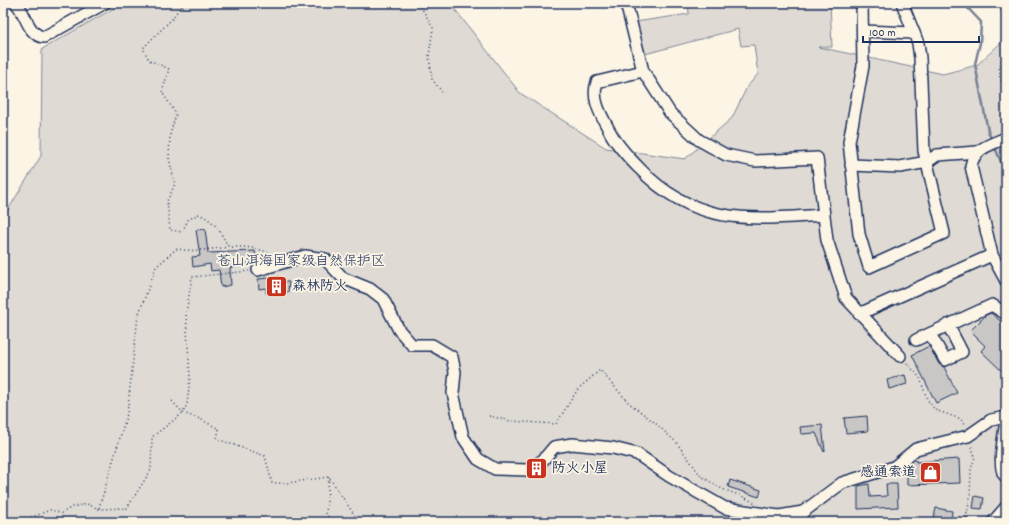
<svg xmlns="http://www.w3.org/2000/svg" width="1009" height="525" viewBox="0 0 1009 525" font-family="Dekko,'LXGW WenKai TC',sans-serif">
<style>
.green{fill:#dfdbd4;stroke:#7d8599}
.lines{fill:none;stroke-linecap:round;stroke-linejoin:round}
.stream{stroke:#767f94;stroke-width:2.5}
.building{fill:#c8c7c6;stroke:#1b2f5e}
.minor-casing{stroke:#1b2f5e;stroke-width:14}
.path{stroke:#1b2f5e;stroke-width:1.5;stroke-dasharray:1 3;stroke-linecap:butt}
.minor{stroke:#fcf5e5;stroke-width:11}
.labels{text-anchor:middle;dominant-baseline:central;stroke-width:3.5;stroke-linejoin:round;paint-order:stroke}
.park-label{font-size:14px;fill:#425176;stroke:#fcf5e5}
.poi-label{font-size:14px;fill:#1b2f5e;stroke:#fcf5e5;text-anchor:start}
</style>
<rect width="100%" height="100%" fill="#fcf5e5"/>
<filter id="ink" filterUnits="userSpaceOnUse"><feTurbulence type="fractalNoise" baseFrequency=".025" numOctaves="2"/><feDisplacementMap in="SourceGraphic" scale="8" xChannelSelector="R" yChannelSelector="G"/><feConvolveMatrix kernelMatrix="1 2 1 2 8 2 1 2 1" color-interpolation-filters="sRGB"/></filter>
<g filter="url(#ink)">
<polygon class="green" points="123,3 450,3 520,93 606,148 685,159 732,118 747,87 758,74 754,45 741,46 738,29 645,54 635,22 689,14 688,3 830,3 832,47 818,47 943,74 977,65 1006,38 1006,522 3,522 3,218 41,156 42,49"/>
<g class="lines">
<g class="stream">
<polyline points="963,3 981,22 980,43 975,64 988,131 992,141"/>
<polyline points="994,145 1006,174"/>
</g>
</g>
<g class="building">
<polygon points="205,229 208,253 255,251 257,262 230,268 231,285 221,287 219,270 211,271 210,264 193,267 192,257 200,256 196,230"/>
<polygon points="280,277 281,282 289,282 288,292 266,293 266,288 259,289 258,279"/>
<polygon points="991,313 1006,326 1006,375 981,351 985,346 970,331 986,315"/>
<polygon points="929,346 939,364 944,367 957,393 936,403 912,355"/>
<polygon points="905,375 907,384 889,389 887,380"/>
<polygon points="867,416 868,431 846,433 844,418"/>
<polygon points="822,425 825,451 824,452 816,433 801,434 800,427"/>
<polygon points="959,459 960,483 907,485 907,465 913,460 916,460 916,462"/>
<polygon points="730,480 761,490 759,497 728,487"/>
<polygon points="869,484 870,497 887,496 886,484 897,484 898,507 858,509 858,486"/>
<polygon points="975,496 984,498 982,509 973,508"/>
<polygon points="936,508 952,511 951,522 933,522"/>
</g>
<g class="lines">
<defs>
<g id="minor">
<path d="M16,3C26,13 28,36 44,37L105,3"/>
<polyline points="626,3 643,71 670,113 699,140 726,155 755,161 817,158 827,240 846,298 900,356"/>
<polyline points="862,3 863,66 849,142 859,234 869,267 944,233 924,151 920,58 918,43 902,3"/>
<polyline points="863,31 914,33"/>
<path d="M643,71L597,82C591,99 601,115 609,130C616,144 628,157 639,168C694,226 751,220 823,215"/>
<path d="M1006,138C992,144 974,148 971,166L992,255L1006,281"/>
<polyline points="851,165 900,167 927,162 937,155 977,152"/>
<polyline points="258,270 305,256 325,259 343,278 370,289 383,299 399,330 412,345 432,345 452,357 455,372 453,393 463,437 478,459 495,469 528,470 543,460 554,447 572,444 613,448 637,454 669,476 725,508 779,516 803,512"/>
<polyline points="859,314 992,255"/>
<polyline points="930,334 945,360 962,352 948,325"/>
<polyline points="916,340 992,305 1006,314"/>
<path d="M1006,420C1005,432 996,470 1006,477"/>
<polyline points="795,522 803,512 842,483 894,467 916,449 968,436 991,420 1006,417"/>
<polyline points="993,522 1006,507"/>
</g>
</defs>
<use href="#minor" class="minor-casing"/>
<g class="path">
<path d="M185,3L178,10L172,19L143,48L149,60L169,69L162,92L176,114L170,135L169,159L175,184L167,201L170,230L182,232L188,220L198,214C215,220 220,232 228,246"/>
<polyline points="409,3 421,7 433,28 429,56 432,79 442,92"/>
<path d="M996,3C1006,14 1007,34 1005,48C1002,63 993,74 1006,87"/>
<polyline points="907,363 920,378 927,399 935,410 961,419 965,427"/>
<polyline points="172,401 183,413 200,419 219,429 217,439 265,456 272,483 287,483 329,477 359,522"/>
<polyline points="489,416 511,421 556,424 578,389 600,370 629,403 654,422 676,442 701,476 722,489 742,496 755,503"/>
<polyline points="329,477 326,514 332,522"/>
<path d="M99,508L127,414L138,316L156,267L176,249C184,250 193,251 201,250C225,248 252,242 274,256"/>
<polyline points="20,522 50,510 62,513 72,507 87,504 99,509 127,508 151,470 152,437 183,413 187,404 190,377 186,314 192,277 249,271"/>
<polyline points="965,522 970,499 971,470 975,457 971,444"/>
</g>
<use href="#minor" class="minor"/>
</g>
</g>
<defs>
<symbol id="building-square" viewBox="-11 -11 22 22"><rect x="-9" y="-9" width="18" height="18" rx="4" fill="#c8321e" stroke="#fcf5e5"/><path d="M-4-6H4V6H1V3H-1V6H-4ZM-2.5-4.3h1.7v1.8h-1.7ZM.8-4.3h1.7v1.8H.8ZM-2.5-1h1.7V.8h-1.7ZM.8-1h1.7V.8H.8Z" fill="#fff"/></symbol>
<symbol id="shop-square" viewBox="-11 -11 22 22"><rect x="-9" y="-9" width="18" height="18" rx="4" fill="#c8321e" stroke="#fcf5e5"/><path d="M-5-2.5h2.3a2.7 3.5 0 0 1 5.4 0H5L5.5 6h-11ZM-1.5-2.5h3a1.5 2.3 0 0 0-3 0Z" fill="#fff"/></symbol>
</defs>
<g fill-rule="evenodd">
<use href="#building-square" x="264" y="274" width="25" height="25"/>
<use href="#building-square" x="524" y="456" width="25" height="25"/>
<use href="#shop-square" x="918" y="460" width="25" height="25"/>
</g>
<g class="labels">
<g class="park-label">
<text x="301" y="262">苍山洱海国家级自然保护区</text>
</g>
<g class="poi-label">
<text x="292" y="287">森林防火</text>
<text x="552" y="469">防火小屋</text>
<text x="916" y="473" text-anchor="end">感通索道</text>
</g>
</g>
<rect width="1009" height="525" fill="none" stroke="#fcf5e5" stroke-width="16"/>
<rect x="8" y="8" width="993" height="509" fill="none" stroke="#1b2f5e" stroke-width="1.5" filter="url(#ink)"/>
<path d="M863 36v6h116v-6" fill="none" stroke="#1b2f5e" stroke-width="2"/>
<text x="869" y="36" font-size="12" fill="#1b2f5e" stroke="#fcf5e5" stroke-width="3" paint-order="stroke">100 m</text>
</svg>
